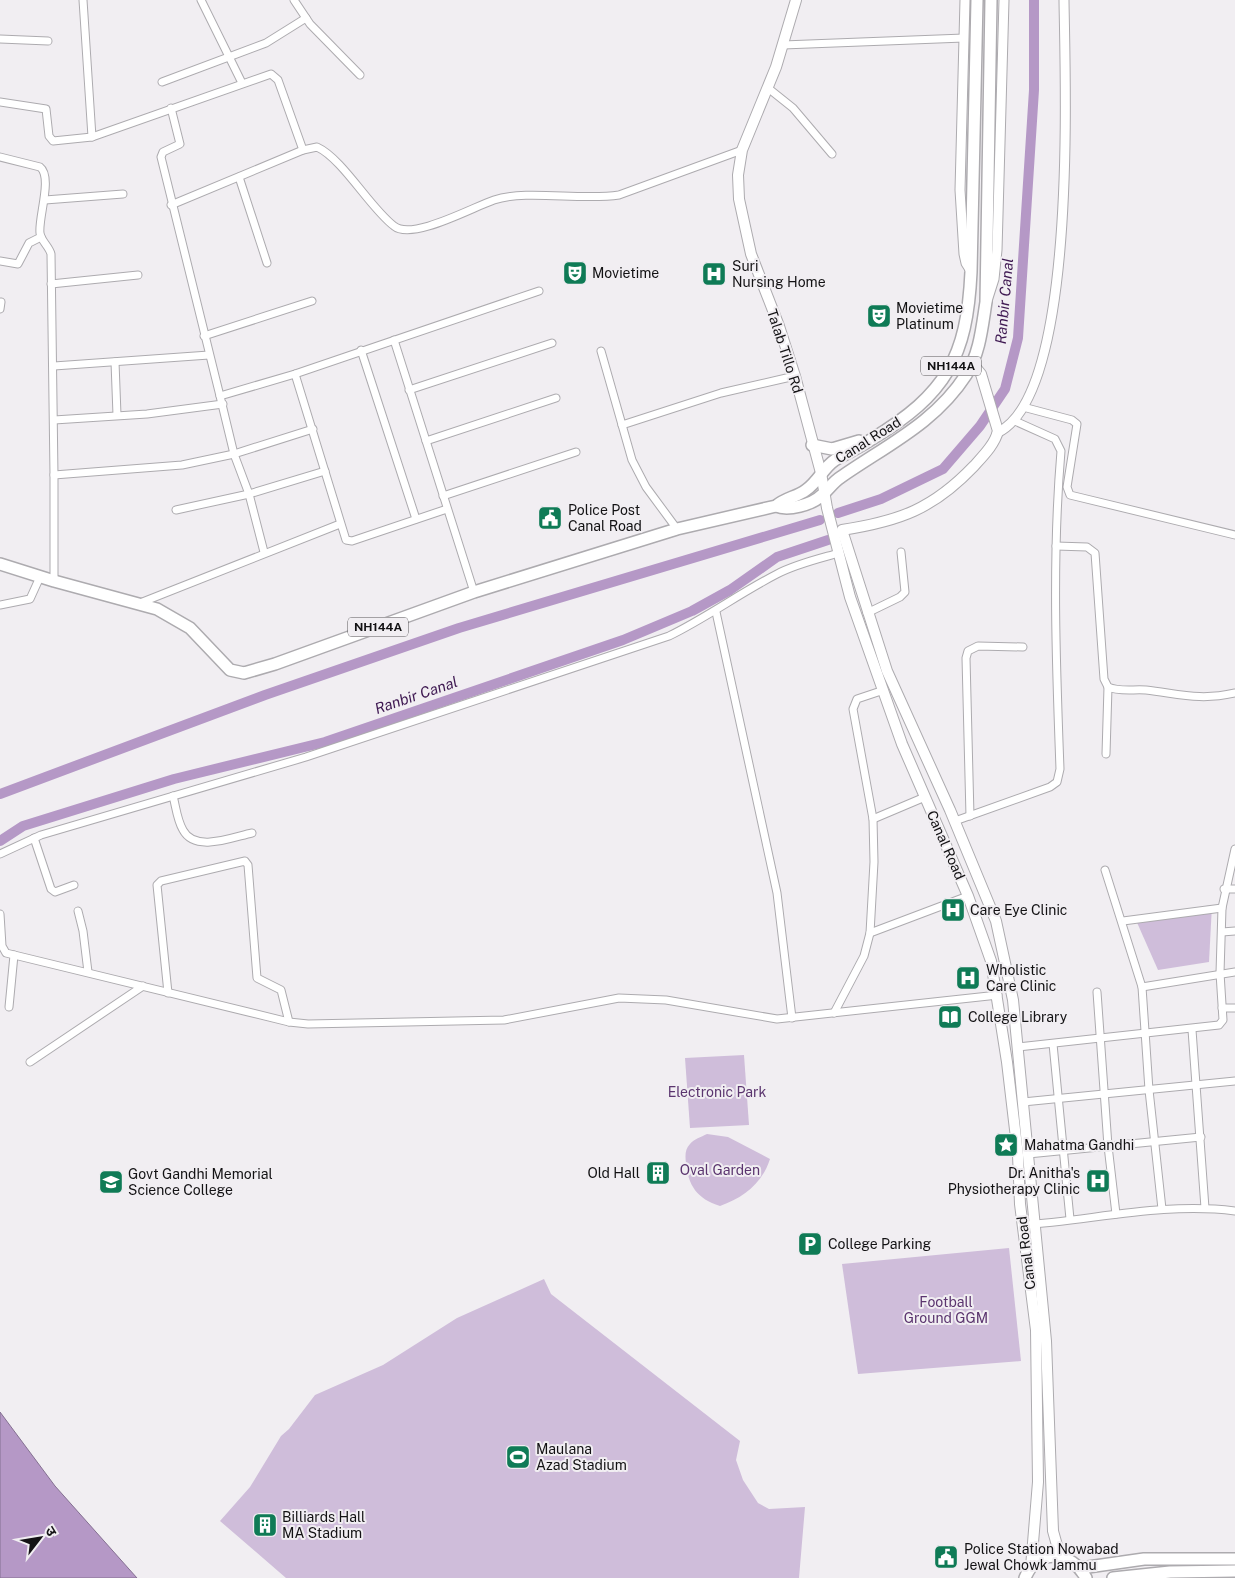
<svg xmlns="http://www.w3.org/2000/svg" width="1235" height="1578" viewBox="0 0 1235 1578" font-family="'Public Sans','Noto Sans Devanagari',sans-serif">
<style>
.green{fill:#cfbdda}
.water{fill:#b598c6;stroke:#847091}
.lines{fill:none;stroke-linecap:round;stroke-linejoin:round}
.canal{stroke:#b598c6;stroke-width:10}
.minor-casing{stroke:#adabaf;stroke-width:9}
.tertiary-casing{stroke:#adabaf;stroke-width:11}
.secondary-casing{stroke:#adabaf;stroke-width:12}
.primary-casing{stroke:#adabaf;stroke-width:14}
.trunk-casing{stroke:#adabaf;stroke-width:14}
.minor{stroke:#fff;stroke-width:7}
.tertiary{stroke:#fff;stroke-width:9}
.secondary{stroke:#fff;stroke-width:10}
.primary{stroke:#fff;stroke-width:11}
.trunk{stroke:#fff;stroke-width:11}
.labels{text-anchor:middle;dominant-baseline:central;stroke-width:4;stroke-linejoin:round;paint-order:stroke}
.shield{fill:#f1eef2;stroke:#565457;stroke-width:1}
.shield-label{font-size:12px;font-weight:bold;fill:#131214}
.poi-label{font-size:14px;fill:#131214;stroke:#f1eef2;text-anchor:start}
.street-label{font-size:14px;fill:#131214;stroke:#f1eef2}
.park-label{font-size:14px;fill:#5b356f;stroke:#f1eef2}
.water-label{font-size:15px;font-style:italic;fill:#3e1851;stroke:#f1eef2}
</style>
<rect width="100%" height="100%" fill="#f1eef2"/>
<g class="green">
<polygon points="1212,905 1209,962 1158,970 1135,918"/>
<polygon points="744,1055 749,1125 690,1128 685,1058"/>
<path d="M707,1134L728,1137L770,1159C762,1184 743,1198 720,1206C697,1199 688,1185 686,1163C685,1156 685,1149 690,1144C694,1139 701,1137 707,1134Z"/>
<polygon points="1009,1248 1021,1361 858,1374 842,1264"/>
<polygon points="544,1279 551,1294 740,1441 736,1460 743,1480 758,1503 769,1509 805,1507 799,1578 286,1578 220,1521 250,1487 281,1436 289,1429 315,1395 383,1365 457,1318"/>
</g>
<polygon class="water" points="0,1412 55,1486 137,1578 0,1578"/>
<g class="lines">
<g class="canal">
<polyline points="838,513 881,499 943,469 980,426 1005,389 1018,338 1034,90 1034,0"/>
<polyline points="0,794 265,695 459,628 820,520"/>
<polyline points="0,841 23,826 174,779 325,742 623,640 692,611 730,590 777,557 828,540"/>
</g>
<defs>
<g id="minor">
<polyline points="83,0 92,137"/>
<polyline points="201,0 242,83"/>
<polyline points="294,0 310,24 360,75"/>
<polyline points="0,39 48,41"/>
<polyline points="783,45 964,38"/>
<polyline points="162,82 266,43 306,18"/>
<polyline points="768,88 793,108 832,154"/>
<polyline points="0,102 46,109 49,136 53,141 92,137 271,74 278,80 303,150"/>
<polyline points="171,108 180,144 163,152 161,157 220,396"/>
<path d="M0,157L40,167C53,177 38,218 40,233C41,241 49,246 51,254L54,475"/>
<polyline points="239,177 267,263"/>
<polyline points="45,200 123,194"/>
<path d="M171,205L303,150L317,147C343,159 370,208 394,226C412,241 473,207 494,200C527,189 581,201 619,195L742,150"/>
<polyline points="0,261 18,264 29,243 41,237"/>
<polyline points="51,284 138,275"/>
<polyline points="0,309 1,302"/>
<polyline points="204,336 312,301"/>
<polyline points="394,340 474,592"/>
<polyline points="361,350 416,519"/>
<polyline points="601,351 632,460 646,487 677,529"/>
<polyline points="115,362 117,415"/>
<polyline points="54,366 209,355"/>
<polyline points="295,374 346,540 352,541 447,509"/>
<polyline points="409,390 552,343"/>
<polyline points="1023,407 1072,420 1077,424 1067,487 1070,495 1235,535"/>
<polyline points="54,420 147,414 223,404"/>
<polyline points="622,425 721,393 795,376"/>
<polyline points="426,441 556,398"/>
<polyline points="443,496 576,452"/>
<polyline points="176,510 249,494 325,471"/>
<path d="M1056,546L1087,547L1095,553L1104,679L1108,687C1119,692 1134,689 1146,690C1180,694 1200,701 1235,693"/>
<polyline points="264,552 249,494 234,454 313,429"/>
<polyline points="54,581 54,475 182,465 234,454 220,396 295,374 539,291"/>
<polyline points="140,603 340,524"/>
<polyline points="0,605 30,599 40,577"/>
<polyline points="716,612 777,893 792,1018"/>
<polyline points="867,613 900,597 905,592 901,552"/>
<polyline points="1106,754 1108,687"/>
<path d="M173,796C176,807 177,820 183,830C195,853 233,837 252,833"/>
<polyline points="970,816 966,658 968,651 978,646 1023,647"/>
<polyline points="873,819 925,797"/>
<path d="M955,821L1050,787L1057,782L1060,769C1056,663 1052,557 1061,451L1055,439L1015,421"/>
<polyline points="34,838 51,889 55,892 74,885"/>
<path d="M0,854L41,835L306,757L669,636C706,618 740,593 777,574C796,564 818,559 839,553"/>
<polyline points="1105,870 1142,987 1149,1090 1162,1209"/>
<polyline points="1224,889 1235,889"/>
<polyline points="78,911 83,931 88,972"/>
<polyline points="0,914 2,946 6,953 289,1022 308,1024 504,1020 619,998 666,1000 777,1019 998,995"/>
<polyline points="1123,921 1222,908"/>
<polyline points="1222,932 1235,931"/>
<polyline points="870,933 968,896"/>
<polyline points="1142,987 1235,972"/>
<polyline points="1097,992 1108,1146 1116,1214"/>
<polyline points="168,993 157,885 161,881 245,861 248,865 257,978 281,990 289,1022"/>
<polyline points="9,1007 14,955"/>
<polyline points="1222,1008 1235,1008"/>
<polyline points="834,1013 864,956 870,933 874,862 873,819 853,709 857,699 884,690"/>
<polyline points="1192,1030 1205,1208"/>
<polyline points="1053,1044 1070,1219"/>
<polyline points="1018,1047 1219,1025 1223,1020 1220,973 1222,908 1235,849"/>
<polyline points="30,1062 143,986"/>
<polyline points="1023,1102 1235,1081"/>
<polyline points="1028,1154 1201,1137"/>
<path d="M1023,1225C1094,1220 1164,1202 1235,1211"/>
</g>
<g id="tertiary">
<polyline points="965,0 960,190 964,254 966,263 971,271"/>
<polyline points="987,301 994,279 997,250 1004,0"/>
<path d="M997,433C1078,395 1065,82 1064,0"/>
</g>
<g id="secondary">
<polyline points="796,0 776,67 742,150 738,175 739,199 751,254 779,326 795,376 821,473 827,508 850,597 902,744 968,896 991,961 1007,1062 1018,1155 1020,1204 1036,1330 1038,1482 1031,1567"/>
<path d="M972,363L981,374L998,431C995,444 983,456 974,466C933,509 900,521 842,530L887,671L950,810L996,921L1013,1000L1046,1341L1053,1531L1060,1556"/>
</g>
<g id="primary">
<polyline points="1081,1568 1144,1559 1235,1559"/>
<path d="M1025,1578C1037,1547 1072,1551 1086,1578"/>
<polyline points="1113,1578 1170,1572 1235,1571"/>
</g>
<g id="trunk">
<polyline points="812,445 832,449 859,441"/>
<path d="M776,506C788,511 812,505 822,495C829,489 833,482 841,477C887,445 935,423 966,375C980,353 982,327 986,302L991,0"/>
<path d="M0,564L54,581L157,609L190,628L230,670L244,673L275,664L474,592L677,529L776,506C785,498 797,497 806,490C818,482 823,468 835,460C847,453 860,447 872,439C946,394 967,358 971,272L977,0"/>
</g>
</defs>
<use href="#minor" class="minor-casing"/>
<use href="#tertiary" class="tertiary-casing"/>
<use href="#secondary" class="secondary-casing"/>
<use href="#primary" class="primary-casing"/>
<use href="#trunk" class="trunk-casing"/>
<use href="#minor" class="minor"/>
<use href="#tertiary" class="tertiary"/>
<use href="#secondary" class="secondary"/>
<use href="#primary" class="primary"/>
<use href="#trunk" class="trunk"/>
</g>
<defs>
<symbol id="theatre-square" viewBox="-11 -11 22 22"><rect x="-9" y="-9" width="18" height="18" rx="4" fill="#0f7b56" stroke="#f1eef2"/><path d="M-5-5.5Q0-4 5-5.5V0Q5 5 0 6Q-5 5-5 0ZM-3.3-2.5H-1v1.5H-3.3ZM1-2.5H3.3v1.5H1ZM-2.8 1Q0 5.5 2.8 1Z" fill="#fff"/></symbol>
<symbol id="hospital-square" viewBox="-11 -11 22 22"><rect x="-9" y="-9" width="18" height="18" rx="4" fill="#0f7b56" stroke="#f1eef2"/><path d="M-5-5h3v3.5h4V-5h3V5h-3V1.5h-4V5h-3Z" fill="#fff"/></symbol>
<symbol id="civic-square" viewBox="-11 -11 22 22"><rect x="-9" y="-9" width="18" height="18" rx="4" fill="#0f7b56" stroke="#f1eef2"/><path d="M-.6-6.5H3V-4.5H.6V-3L4-1V1h2V6H-6V1h2V-1L-.6-3ZM-1.2 2.5V6h2.4V2.5Z" fill="#fff"/></symbol>
<symbol id="library-square" viewBox="-11 -11 22 22"><rect x="-9" y="-9" width="18" height="18" rx="4" fill="#0f7b56" stroke="#f1eef2"/><path d="M-6-4Q-3-5.5-.7-3.5V5Q-3 3-6 4ZM6-4Q3-5.5 .7-3.5V5Q3 3 6 4Z" fill="#fff"/></symbol>
<symbol id="sight-square" viewBox="-11 -11 22 22"><rect x="-9" y="-9" width="18" height="18" rx="4" fill="#0f7b56" stroke="#f1eef2"/><path d="M0-6L1.8-2.2L6-1.7L2.9 1.2L3.7 5.4L0 3.3L-3.7 5.4L-2.9 1.2L-6-1.7L-1.8-2.2Z" fill="#fff"/></symbol>
<symbol id="building-square" viewBox="-11 -11 22 22"><rect x="-9" y="-9" width="18" height="18" rx="4" fill="#0f7b56" stroke="#f1eef2"/><path d="M-4-6H4V6H1V3H-1V6H-4ZM-2.5-4.3h1.7v1.8h-1.7ZM.8-4.3h1.7v1.8H.8ZM-2.5-1h1.7V.8h-1.7ZM.8-1h1.7V.8H.8Z" fill="#fff"/></symbol>
<symbol id="university-square" viewBox="-11 -11 22 22"><rect x="-9" y="-9" width="18" height="18" rx="4" fill="#0f7b56" stroke="#f1eef2"/><path d="M0-5L7-2L0 1L-7-2ZM-4 1L0 2.5L4 1V4Q0 6-4 4Z" fill="#fff"/></symbol>
<symbol id="parking-square" viewBox="-11 -11 22 22"><rect x="-9" y="-9" width="18" height="18" rx="4" fill="#0f7b56" stroke="#f1eef2"/><path d="M-3.5-5.5H1a3.5 3.5 0 0 1 0 7H-1V5.5H-3.5ZM-1-3.4V-.6H.8a1.4 1.4 0 0 0 0-2.8Z" fill="#fff"/></symbol>
<symbol id="stadium-square" viewBox="-11 -11 22 22"><rect x="-9" y="-9" width="18" height="18" rx="4" fill="#0f7b56" stroke="#f1eef2"/><path d="M0-5a6.5 5 0 1 0 0 10a6.5 5 0 1 0 0-10ZM-3.5-1.8h7v3.6h-7Z" fill="#fff"/></symbol>
</defs>
<g fill-rule="evenodd">
<use href="#theatre-square" x="561" y="259" width="28" height="28"/>
<use href="#hospital-square" x="700" y="260" width="28" height="28"/>
<use href="#theatre-square" x="865" y="302" width="28" height="28"/>
<use href="#civic-square" x="536" y="504" width="28" height="28"/>
<use href="#hospital-square" x="939" y="896" width="28" height="28"/>
<use href="#hospital-square" x="954" y="964" width="28" height="28"/>
<use href="#library-square" x="936" y="1003" width="28" height="28"/>
<use href="#sight-square" x="992" y="1131" width="28" height="28"/>
<use href="#building-square" x="644" y="1159" width="28" height="28"/>
<use href="#hospital-square" x="1084" y="1167" width="28" height="28"/>
<use href="#university-square" x="97" y="1168" width="28" height="28"/>
<use href="#parking-square" x="796" y="1230" width="28" height="28"/>
<use href="#stadium-square" x="504" y="1443" width="28" height="28"/>
<use href="#building-square" x="251" y="1511" width="28" height="28"/>
<use href="#civic-square" x="932" y="1543" width="28" height="28"/>
</g>
<g class="labels">
<g class="shield">
<rect x="921" y="356.5" width="60" height="19" rx="4"/>
<rect x="348" y="617.5" width="60" height="19" rx="4"/>
</g>
<g class="shield-label">
<text x="951" y="366">NH144A</text>
<text x="378" y="627">NH144A</text>
</g>
<g class="poi-label">
<text x="732" y="266">Suri<tspan x="732" dy="16">Nursing Home</tspan></text>
<text x="592" y="273">Movietime</text>
<text x="896" y="308">Movietime<tspan x="896" dy="16">Platinum</tspan></text>
<text x="568" y="510">Police Post<tspan x="568" dy="16">Canal Road</tspan></text>
<text x="970" y="910">Care Eye Clinic</text>
<text x="986" y="970">Wholistic<tspan x="986" dy="16">Care Clinic</tspan></text>
<text x="968" y="1017">College Library</text>
<text x="1024" y="1145">Mahatma Gandhi</text>
<text x="640" y="1173" text-anchor="end">Old Hall</text>
<text x="1080" y="1173" text-anchor="end">Dr. Anitha's<tspan x="1080" dy="16">Physiotherapy Clinic</tspan></text>
<text x="128" y="1174">Govt Gandhi Memorial<tspan x="128" dy="16">Science College</tspan></text>
<text x="828" y="1244">College Parking</text>
<text x="536" y="1449">Maulana<tspan x="536" dy="16">Azad Stadium</tspan></text>
<text x="282" y="1517">Billiards Hall<tspan x="282" dy="16">MA Stadium</tspan></text>
<text x="964" y="1549">Police Station Nowabad<tspan x="964" dy="16">Jewal Chowk Jammu</tspan></text>
</g>
<g class="street-label">
<text transform="translate(785 351) rotate(72)">Talab Tillo Rd</text>
<text transform="translate(868 440) rotate(-32)">Canal Road</text>
<text transform="translate(946 845) rotate(66)">Canal Road</text>
<text transform="translate(1026 1253) rotate(-97)">Canal Road</text>
</g>
<g class="park-label">
<text x="717" y="1092">Electronic Park</text>
<text x="720" y="1170">Oval Garden</text>
<text x="946" y="1302">Football<tspan x="946" dy="16">Ground GGM</tspan></text>
</g>
<g class="water-label">
<text transform="translate(1004 301) rotate(-85)">Ranbir Canal</text>
<text transform="translate(416 695) rotate(-19)">Ranbir Canal</text>
</g>
</g>
<g transform="translate(40 1538) rotate(59)" stroke="#f1eef2" stroke-width="4" paint-order="stroke">
<path d="M0-4L9 19L0 12L-9 19Z" fill="#131214"/>
<text y="-8" font-size="14" font-weight="bold" text-anchor="middle" fill="#131214">उ</text>
</g>
</svg>
